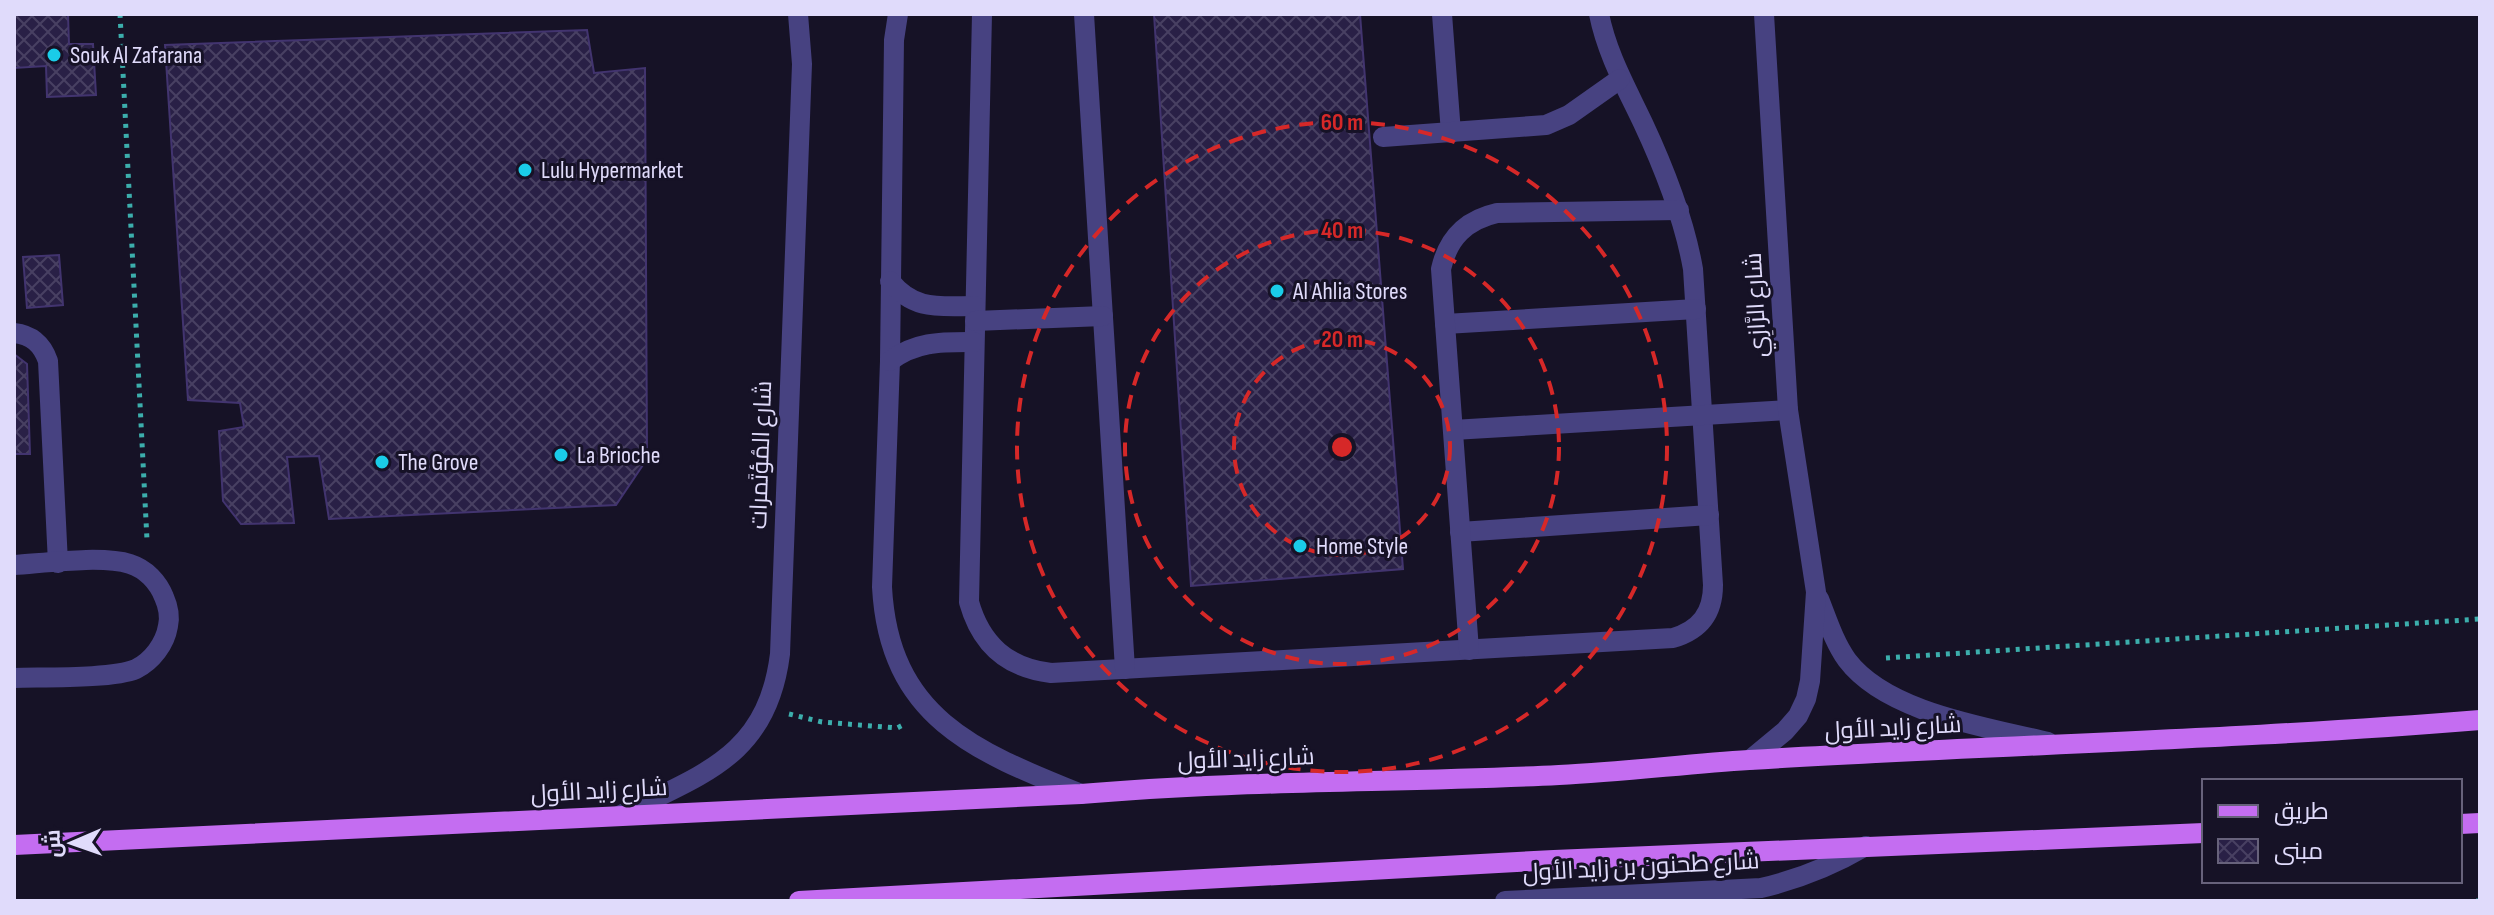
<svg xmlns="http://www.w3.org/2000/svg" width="2494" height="915" viewBox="0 0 2494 915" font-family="'Sofia Sans Condensed',Cairo,sans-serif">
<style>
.building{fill:url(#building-cross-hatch);stroke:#42346f;stroke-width:2}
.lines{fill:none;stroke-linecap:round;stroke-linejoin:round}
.path{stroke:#3caeac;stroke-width:5;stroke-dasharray:4 6;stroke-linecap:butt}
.minor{stroke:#474281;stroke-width:20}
.major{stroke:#c46df1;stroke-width:20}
.ring{fill:none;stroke:#d62828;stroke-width:4;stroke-dasharray:14 10}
.poi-dot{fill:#1acce8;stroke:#161226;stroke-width:3}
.labels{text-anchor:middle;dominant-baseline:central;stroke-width:6;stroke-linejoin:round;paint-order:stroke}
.poi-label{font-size:24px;fill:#e0dbfb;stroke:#161226;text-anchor:start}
.street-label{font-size:24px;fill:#e0dbfb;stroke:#161226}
.centre{fill:#d62828;stroke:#161226;stroke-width:4}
.ring-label{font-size:24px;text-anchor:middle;font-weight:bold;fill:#d62828;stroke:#161226;stroke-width:6;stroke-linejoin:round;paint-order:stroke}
</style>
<defs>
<pattern id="building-cross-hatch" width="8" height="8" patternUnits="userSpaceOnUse" patternTransform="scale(2)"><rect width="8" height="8" fill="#292046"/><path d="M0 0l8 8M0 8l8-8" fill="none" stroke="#484062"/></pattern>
</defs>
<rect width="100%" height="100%" fill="#161226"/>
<g class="building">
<polygon points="14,14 68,14 69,44 93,44 96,95 47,97 46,66 14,68"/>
<polygon points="1154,14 1360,14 1403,569 1191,586"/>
<polygon points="587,30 594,73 645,68 647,459 616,505 329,519 319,456 287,457 294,523 241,524 223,501 219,431 244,427 240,403 188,400 165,45"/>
<polygon points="59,255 63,305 27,308 23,257"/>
<polygon points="14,354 27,364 30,454 14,454"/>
</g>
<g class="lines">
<g class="path">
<polyline points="120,14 147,540"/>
<polyline points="1886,658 2480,619"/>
<polyline points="789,714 822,722 897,728 905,724"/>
<polyline points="2476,901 2480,901"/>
</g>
<g class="minor">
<path d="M898,14L894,40L890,361L882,587C889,717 974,751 1081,794"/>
<path d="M982,14L969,602C981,645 1008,668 1051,673L1673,638C1700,630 1713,613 1713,585L1693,269C1684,218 1665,170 1643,123C1626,87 1607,54 1599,14"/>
<polyline points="1084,14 1125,669"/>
<polyline points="1442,14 1451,133"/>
<polyline points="1383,137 1546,125 1569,115 1620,79"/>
<path d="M890,281C914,311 939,306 975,306"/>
<polyline points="975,321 1103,316"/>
<polyline points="1445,324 1696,309"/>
<path d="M14,333C32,335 42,344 48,361L58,563"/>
<path d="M890,361C916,341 942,342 974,342"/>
<polyline points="1453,430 1788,410"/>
<polyline points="1460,532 1709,515"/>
<path d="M14,565C45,563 102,555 130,564C146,569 158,582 164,597C168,606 170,617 168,626C165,644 152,661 136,669C113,679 42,677 14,678"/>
<path d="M1819,599C1827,619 1834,642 1847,660C1887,713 1987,727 2048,742"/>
<path d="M1469,650L1441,269C1448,238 1466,220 1497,213L1679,210"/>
<polyline points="1750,760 1785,731 1798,716 1806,699 1810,681 1816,592 1788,410 1764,14"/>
<path d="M619,816C701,774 767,758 780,654L802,64L798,14"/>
<path d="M1505,901L1761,888C1800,879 1832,866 1866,846"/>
</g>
<g class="major">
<polyline points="2460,824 2480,823"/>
<path d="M14,845L1081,794C1240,780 1400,783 1559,775C1622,772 1686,764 1749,760C1992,745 2237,740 2480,720"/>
<polyline points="799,901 1554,860 2204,833"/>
</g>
</g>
<g class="ring">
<circle cx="1342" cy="447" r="108"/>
<circle cx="1342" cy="447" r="217"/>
<circle cx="1342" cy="447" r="325"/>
</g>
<g class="poi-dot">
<circle cx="54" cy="55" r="8"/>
<circle cx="525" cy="170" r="8"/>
<circle cx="1277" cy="291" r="8"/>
<circle cx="561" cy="455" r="8"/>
<circle cx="382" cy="462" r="8"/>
<circle cx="1300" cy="546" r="8"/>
</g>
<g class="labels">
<g class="poi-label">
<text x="70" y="55">Souk Al Zafarana</text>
<text x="541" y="170">Lulu Hypermarket</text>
<text x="1293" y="291">Al Ahlia Stores</text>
<text x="577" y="455">La Brioche</text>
<text x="398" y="462">The Grove</text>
<text x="1316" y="546">Home Style</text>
</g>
<g class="street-label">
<text transform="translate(1756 305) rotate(-93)">شارع الرَّازِي</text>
<text transform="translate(761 455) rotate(-88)">شارع المُؤتَمرات</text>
<text transform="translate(1893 728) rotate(-3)">شارع زايد الأول</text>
<text transform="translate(1246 759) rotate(-2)">شارع زايد الأول</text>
<text transform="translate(599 791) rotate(-3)">شارع زايد الأول</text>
<text transform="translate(1641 867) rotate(-3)">شارع طحنون بن زايد الأول</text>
</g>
</g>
<circle cx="1342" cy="447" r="12" class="centre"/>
<g class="ring-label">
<text x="1342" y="130">60 m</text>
<text x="1342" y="238">40 m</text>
<text x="1342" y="347">20 m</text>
</g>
<rect width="2494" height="915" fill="none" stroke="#e0dbfb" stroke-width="32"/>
<rect x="2202" y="779" width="260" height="104" fill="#161226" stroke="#67627b" stroke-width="2"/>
<rect x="2218" y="805" width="40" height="12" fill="#c46df1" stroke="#67627b" stroke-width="2"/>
<text x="2274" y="819" font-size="24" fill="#e0dbfb">طريق</text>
<rect x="2218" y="839" width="40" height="24" fill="url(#building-cross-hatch)" stroke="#67627b" stroke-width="2"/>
<text x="2274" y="859" font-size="24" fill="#e0dbfb">مبنى</text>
<g transform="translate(72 843) rotate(268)" stroke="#161226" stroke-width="6" paint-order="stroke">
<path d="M0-6L14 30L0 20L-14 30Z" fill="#e0dbfb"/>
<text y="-12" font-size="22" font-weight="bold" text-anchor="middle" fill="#e0dbfb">ش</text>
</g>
</svg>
